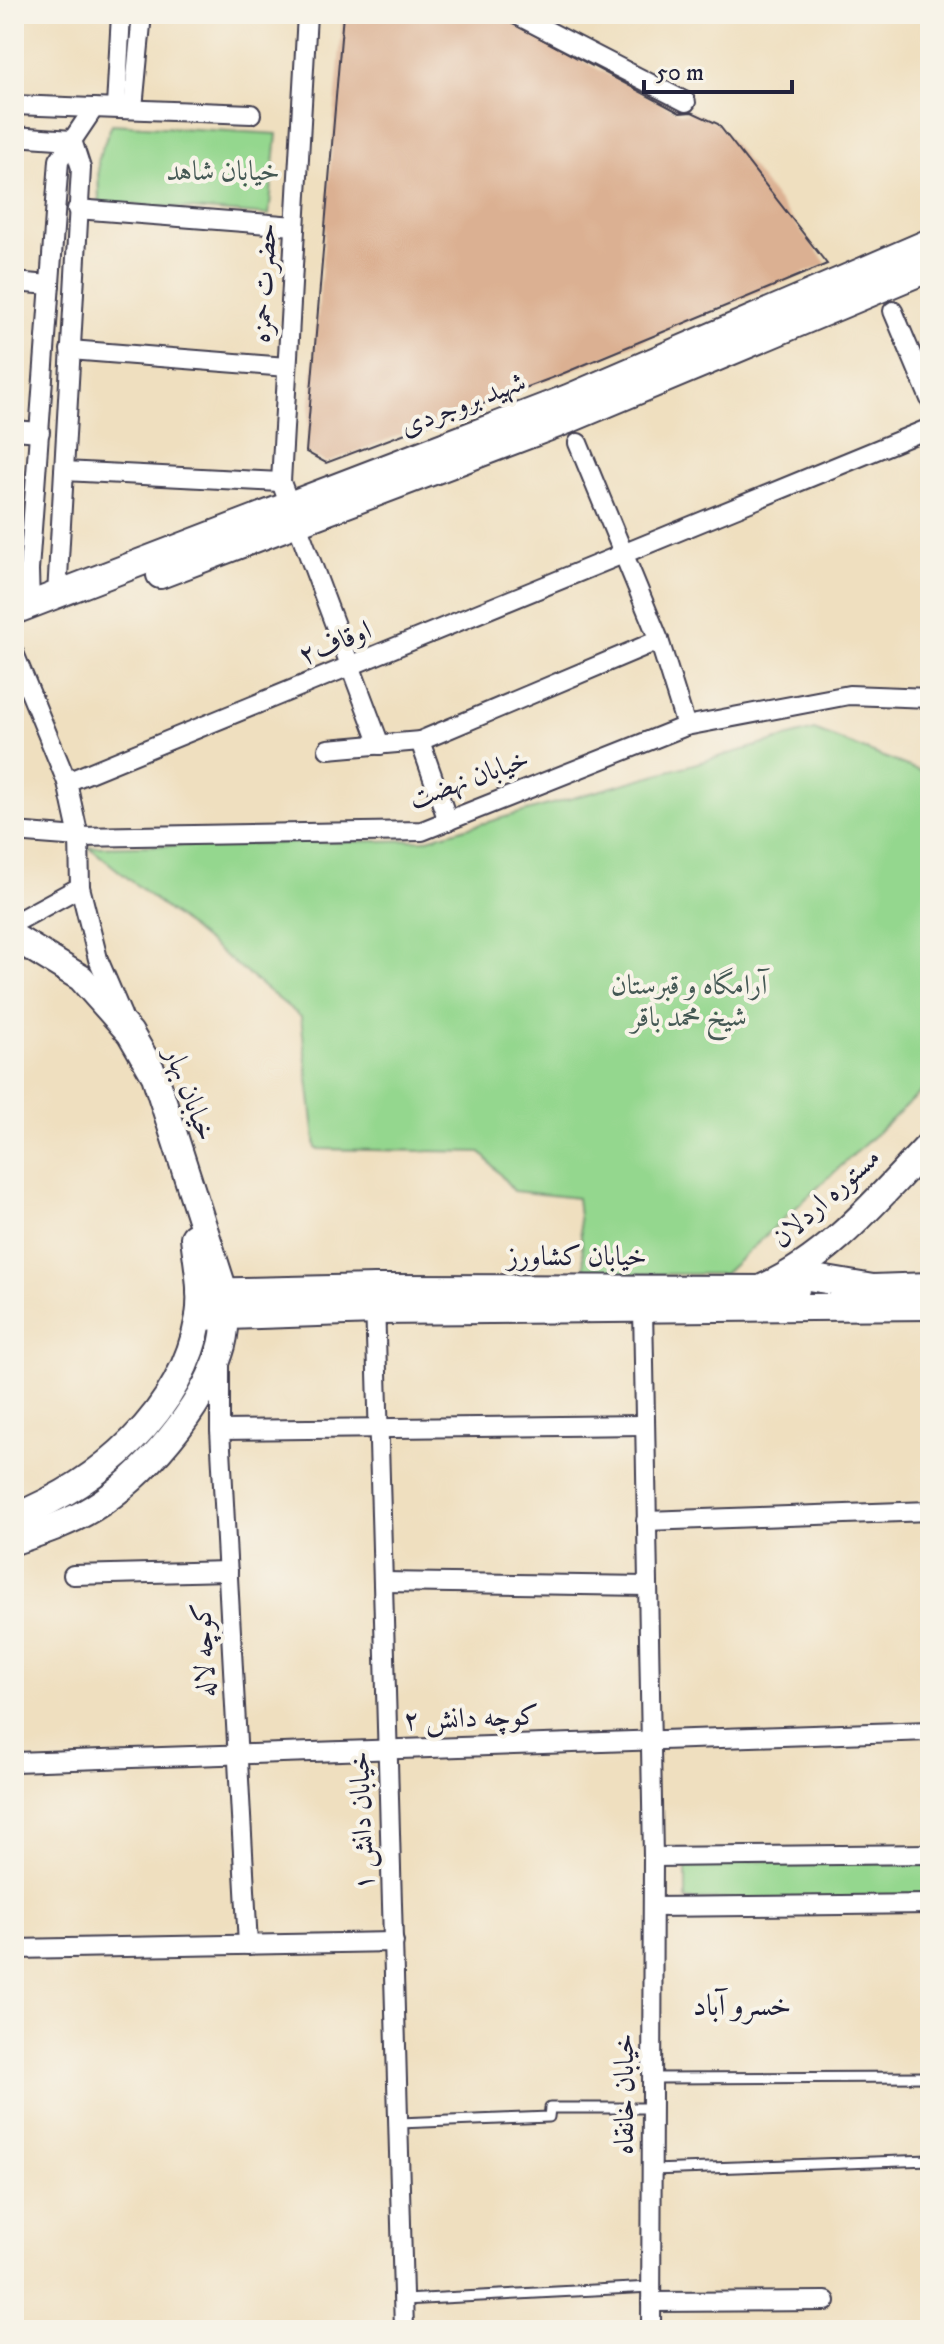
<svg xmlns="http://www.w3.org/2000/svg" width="944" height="2344" viewBox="0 0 944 2344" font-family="'IM FELL DW Pica',Amiri,serif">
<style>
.green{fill:#94d78e;stroke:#5b7c64;stroke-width:2}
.building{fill:#dbb092}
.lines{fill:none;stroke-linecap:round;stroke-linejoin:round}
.lane-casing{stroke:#413e4f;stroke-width:13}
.street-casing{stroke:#413e4f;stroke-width:22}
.secondary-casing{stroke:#413e4f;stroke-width:30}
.lane{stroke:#fff;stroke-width:9}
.street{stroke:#fff;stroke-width:18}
.secondary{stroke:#fff;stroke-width:26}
.labels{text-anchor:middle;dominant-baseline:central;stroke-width:8;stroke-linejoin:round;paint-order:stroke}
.park-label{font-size:28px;fill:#445854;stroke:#f7f3e8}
.street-label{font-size:28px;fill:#22223b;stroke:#f7f3e8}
.neighbourhood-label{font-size:30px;fill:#22223b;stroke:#f7f3e8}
</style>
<rect width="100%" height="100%" fill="#f7f3e8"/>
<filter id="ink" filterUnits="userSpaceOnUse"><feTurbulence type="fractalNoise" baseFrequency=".0125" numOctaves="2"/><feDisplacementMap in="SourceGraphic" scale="16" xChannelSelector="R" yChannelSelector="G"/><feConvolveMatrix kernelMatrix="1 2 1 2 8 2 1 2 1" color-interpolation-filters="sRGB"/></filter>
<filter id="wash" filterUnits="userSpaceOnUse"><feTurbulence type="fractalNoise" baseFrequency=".006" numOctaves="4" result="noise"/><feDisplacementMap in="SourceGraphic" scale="32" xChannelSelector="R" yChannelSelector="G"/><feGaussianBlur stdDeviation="1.8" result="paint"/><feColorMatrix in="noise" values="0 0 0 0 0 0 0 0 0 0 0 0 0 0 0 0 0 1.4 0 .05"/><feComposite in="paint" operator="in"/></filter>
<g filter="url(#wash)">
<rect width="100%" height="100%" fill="#efdfbf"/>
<g class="green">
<polygon points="112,124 277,134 269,215 99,202 98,159"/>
<polygon points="814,730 930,775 930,1084 724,1274 585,1274 577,1198 514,1191 481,1152 316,1149 301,1017 89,847 424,840"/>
<polygon points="930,1860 930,1899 686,1900 686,1861"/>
</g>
<g id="blocks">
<polygon class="building" points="343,14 486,14 501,17 680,113 692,112 718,124 827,264 557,376 326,463 306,452"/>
</g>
</g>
<g filter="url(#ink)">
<use href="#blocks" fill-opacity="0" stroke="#413e4f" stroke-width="2"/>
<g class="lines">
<defs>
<g id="lane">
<polyline points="652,2078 930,2077"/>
<polyline points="399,2123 549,2117 550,2108 652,2108"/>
<polyline points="652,2170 930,2160"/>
<polyline points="404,2300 651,2287"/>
</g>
<g id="street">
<polyline points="515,14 686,102"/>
<polyline points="14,105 251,114"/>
<polyline points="116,107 121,14"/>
<polyline points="133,108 142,14"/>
<polyline points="14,136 72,140"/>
<polyline points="77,209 295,226"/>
<polyline points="14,282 50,285"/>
<polyline points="893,311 930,399"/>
<polyline points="70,350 287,367"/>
<polyline points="14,430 40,432"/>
<polyline points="578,443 659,640 686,726"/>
<polyline points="64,471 281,482"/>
<polyline points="290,506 281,482 307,14"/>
<polyline points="297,524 380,745"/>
<polyline points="57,595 81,168 72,140"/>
<polyline points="30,605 29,570 59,160 94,108"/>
<polyline points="14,653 67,782 79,837 80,887 98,959 122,1015"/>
<polyline points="420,741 448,821"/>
<polyline points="328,749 420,741 659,640"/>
<polyline points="67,782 930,428"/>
<polyline points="14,832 79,837 422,831 686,726 849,695 930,698"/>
<polyline points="14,923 80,887"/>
<polyline points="375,1301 404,2330"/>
<polyline points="643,1308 653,1857 651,2330"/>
<polyline points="220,1363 220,1430 248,1945"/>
<polyline points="220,1430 644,1425"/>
<polyline points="646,1521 930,1511"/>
<polyline points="73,1575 228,1571"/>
<polyline points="383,1582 647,1586"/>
<polyline points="14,1762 930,1731"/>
<polyline points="653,1857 930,1854"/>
<polyline points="653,1907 930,1904"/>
<polyline points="14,1949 394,1942"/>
<polyline points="651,2302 826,2301"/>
</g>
<g id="secondary">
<polyline points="160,575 568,420 930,268"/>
<polyline points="14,611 568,398 930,242"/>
<path d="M14,937L81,978L130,1033L155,1076L224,1291C226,1311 227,1332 220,1352C202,1409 144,1477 93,1508C69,1523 41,1532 14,1541"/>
<polyline points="791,1274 873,1288 930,1286"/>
<path d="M764,1287C831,1257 880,1196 930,1144"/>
<polyline points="200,1292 375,1288 796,1289"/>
<polyline points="199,1317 376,1311 930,1306"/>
<path d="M14,1517C100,1483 182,1413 199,1317C203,1291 197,1263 194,1237"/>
</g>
</defs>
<use href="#lane" class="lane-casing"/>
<use href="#street" class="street-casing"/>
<use href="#secondary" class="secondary-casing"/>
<use href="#lane" class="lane"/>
<use href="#street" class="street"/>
<use href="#secondary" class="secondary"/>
</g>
</g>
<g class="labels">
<g class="park-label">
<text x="223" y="171">خیابان شاهد</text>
<text x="689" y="985">آرامگاه و قبرستان<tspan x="689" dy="32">شیخ محمد باقر</tspan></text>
</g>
<g class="street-label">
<text transform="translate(264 283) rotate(-87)">حضرت حمزه</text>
<text transform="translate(463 404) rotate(-21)">شهید بروجردی</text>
<text transform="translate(335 643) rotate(-22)">اوقاف۲</text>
<text transform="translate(469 779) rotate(-20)">خیابان نهضت</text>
<text transform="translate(190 1094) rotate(69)">خیابان بهار</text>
<text transform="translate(826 1198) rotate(-42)">مستوره اردلان</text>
<text x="577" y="1256">خیابان کشاورز</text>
<text transform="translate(204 1650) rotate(-93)">کوچه لاله</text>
<text transform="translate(471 1718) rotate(-2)">کوچه دانش ۲</text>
<text transform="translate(362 1821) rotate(-92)">خیابان دانش ۱</text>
<text transform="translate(624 2094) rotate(-90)">خیابان خانقاه</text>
</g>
<g class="neighbourhood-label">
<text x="742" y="2006">خسرو آباد</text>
</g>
</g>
<rect width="944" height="2344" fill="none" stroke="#f7f3e8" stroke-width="48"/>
<path d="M644 80v12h148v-12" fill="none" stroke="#22223b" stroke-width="4"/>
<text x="656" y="80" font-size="24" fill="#22223b" stroke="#f7f3e8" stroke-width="6" paint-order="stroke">50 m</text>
</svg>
